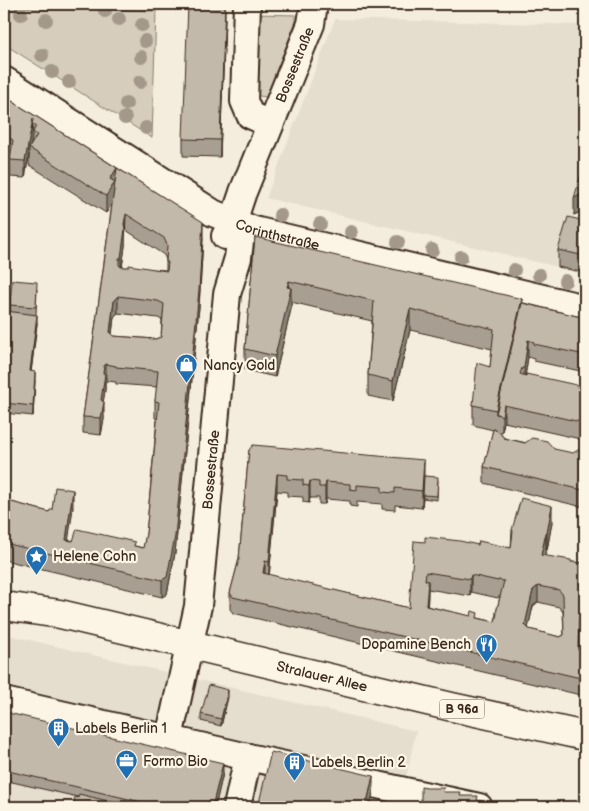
<svg xmlns="http://www.w3.org/2000/svg" width="589" height="811" font-family="'Balsamiq Sans',sans-serif">
<rect width="100%" height="100%" fill="#f4eddd"/>
<filter id="ink" filterUnits="userSpaceOnUse"><feTurbulence type="fractalNoise" baseFrequency=".02" numOctaves="2"/><feDisplacementMap in="SourceGraphic" scale="10" xChannelSelector="R" yChannelSelector="G"/><feConvolveMatrix kernelMatrix="1 2 1 2 8 2 1 2 1" color-interpolation-filters="sRGB"/></filter>
<g filter="url(#ink)">
<!-- built -->
<g fill="#e5ddce">
<path d="M335 19 585 25V180L558 267 266 198Z"/>
<path d="M4 634 416 731 400 807H4Z"/>
</g>
<!-- green -->
<g fill="#d6cdbd" stroke="#887c6e">
<path d="M36 7 156 11 152 138 4 44V12L18 8Z"/>
<path d="M255 14 296 15V21L266 97 252 95Z"/>
</g>
<g fill="none" stroke-linecap="round" stroke-linejoin="round">
<defs>
<g id="minor">
<path d="M247 4 244 101 250 115 270 124"/>
<path id="s1" d="M4 80 199 204 213 213 254 230 585 308"/>
<path id="s2" d="M225 236 233 222 243 192 311 24 314 4"/>
<path d="M4 701 248 757 479 807"/>
<path id="s3" d="M169 738 198 606 227 294 238 258 240 242 233 222"/>
<path d="M237 807 248 757"/>
</g>
<g id="major">
<path id="s4" d="M4 606 60 614 452 707 585 736"/>
</g>
</defs>
<!-- minor casing -->
<use href="#minor" stroke="#3b2a1e" stroke-width="30"/>
<!-- major casing -->
<use href="#major" stroke="#3b2a1e" stroke-width="31"/>
<!-- minor -->
<use href="#minor" stroke="#fcf5e5" stroke-width="26"/>
<!-- major -->
<use href="#major" stroke="#fcf5e5" stroke-width="28"/>
</g>
<!-- trees -->
<g fill="#a4988a">
<circle cx="105" cy="11" r="7"/>
<circle cx="21" cy="14" r="7"/>
<circle cx="119" cy="19" r="7"/>
<circle cx="46" cy="20" r="7"/>
<circle cx="142" cy="25" r="7"/>
<circle cx="145" cy="41" r="7"/>
<circle cx="42" cy="55" r="7"/>
<circle cx="141" cy="57" r="7"/>
<circle cx="52" cy="72" r="7"/>
<circle cx="69" cy="82" r="7"/>
<circle cx="140" cy="82" r="7"/>
<circle cx="126" cy="104" r="7"/>
<circle cx="125" cy="118" r="7"/>
<circle cx="146" cy="128" r="7"/>
<circle cx="280" cy="215" r="7"/>
<circle cx="320" cy="224" r="7"/>
<circle cx="351" cy="232" r="7"/>
<circle cx="398" cy="242" r="7"/>
<circle cx="432" cy="250" r="7"/>
<circle cx="461" cy="257" r="7"/>
<circle cx="514" cy="270" r="7"/>
<circle cx="539" cy="275" r="7"/>
<circle cx="565" cy="281" r="7"/>
</g>
<!-- wall -->
<g fill="#a89f92" stroke="#3b2a1e" fill-rule="evenodd">
<path d="M225 19 220 157 183 156V139Z"/>
<path d="M4 96 203 238 199 307 175 553 167 594 162 597 4 560V500L49 512 52 510 73 507 68 540 135 546 143 548 146 534 157 419 155 418V401L157 387 116 384V382L106 381 105 382V390L103 402 104 419 101 435 83 433V417L112 204 106 213 29 165V154L25 178 10 177V156L4 151ZM126 230 164 255 166 260V270L122 267 125 246V234ZM118 313 158 318 162 320 161 337 155 339 113 336 112 335 114 317Z"/>
<path d="M585 166V212L582 211 574 215Z"/>
<path d="M585 221V273L558 267V250Z"/>
<path d="M255 237 585 318V372L534 361V359L528 357 525 375 585 389V440L504 422 502 432H499L504 438 554 449 585 467 583 507 484 483V467L493 430 473 425V405L490 367 492 349 410 330 393 401 368 396V375L372 321 291 302V309L275 377 245 370V349Z"/>
<path d="M37 289 36 314 37 324 31 371 35 381 33 416 4 413V330L10 311V305Z"/>
<path d="M249 450 424 476 438 480 437 500 423 498 422 508 395 505V510L382 509V504L357 502V507L350 506V501L326 499 325 504H319V498H310L309 503 303 502V497L287 496V492L277 491 269 575 409 608 425 542 478 545 511 548 512 530 552 522 547 550H546L544 556 571 562 585 563V636H579V650L585 652V696L233 613 230 609V593L239 559ZM428 589 470 596 471 592 498 598V597H500L496 613 495 622 427 606ZM538 602 559 607 563 612 564 635 560 637 529 629 528 628 533 606Z"/>
<path d="M228 697 221 726 201 721V714Z"/>
<path d="M4 712 223 773 215 807H121L8 781 9 785 4 807Z"/>
</g>
<!-- shaded-wall -->
<g fill="#888277" stroke="#3b2a1e">
<path d="M225 4V19L220 157V140Z"/>
<path d="M33 119 32 136 30 149 29 148V154L25 178V161Z"/>
<path d="M117 168 115 199 106 213V196L110 179Z"/>
<path d="M582 194V211L574 215V198Z"/>
<path d="M126 214 125 246 121 275V258L124 224Z"/>
<path d="M203 222V238L199 307 175 553 167 594 162 597V580Z"/>
<path d="M289 281V295L291 288V309L275 377V356Z"/>
<path d="M118 296V313L114 317 110 349V332L114 300Z"/>
<path d="M522 299V320L496 414V410Z"/>
<path d="M410 309V330L393 401V381Z"/>
<path d="M37 315V324L30 381V371Z"/>
<path d="M528 340V357L524 385V368Z"/>
<path d="M106 364V381L105 382V390L101 417V400L103 373 104 366Z"/>
<path d="M35 372V381L33 416V406Z"/>
<path d="M104 402V419L101 435V418Z"/>
<path d="M504 405V422L502 432V416Z"/>
<path d="M585 450V467L583 507V490Z"/>
<path d="M424 460V477L422 508V491Z"/>
<path d="M277 474V491L269 578V562Z"/>
<path d="M310 481V498L309 503V486Z"/>
<path d="M326 482V499L325 504V487Z"/>
<path d="M73 490V507L66 557V540Z"/>
<path d="M552 506V522L547 550V533Z"/>
<path d="M546 533V550L541 572V555Z"/>
<path d="M265 561V578L263 573Z"/>
<path d="M471 575V592L470 596V579Z"/>
<path d="M428 581V598L426 623V606Z"/>
<path d="M538 586V602L533 606 525 642V625L533 590Z"/>
<path d="M228 690V697L221 726V719Z"/>
<path d="M223 763V773L215 807H212Z"/>
<path d="M373 776V793L370 807H366Z"/>
<path d="M9 781V785L4 807V805Z"/>
</g>
<!-- building -->
<g fill="#c3b9aa" stroke="#3b2a1e" fill-rule="evenodd">
<path d="M188 4H225L220 140 183 139Z"/>
<path d="M4 96 117 168 110 179 115 182 106 196 29 148 37 135 33 132 36 126 32 124 33 119 25 161 10 160 13 140 4 135Z"/>
<path d="M584 165 585 166V196L582 194 574 198Z"/>
<path d="M117 168 203 222 199 290 175 536 167 577 162 580 4 543V500L49 512 50 510H52L55 487 73 490 66 540 73 541 77 529 135 542 134 546 143 548 146 534 159 402 155 401 158 371 116 367V366L106 364 104 366 103 373 105 374 101 400 104 402 101 418 83 417ZM126 214 164 238 167 245 166 262H168L167 271 129 265V267H121L119 265V258H121L125 229 124 224ZM118 296 158 301 164 304 161 337 155 339 113 336 110 332 114 300Z"/>
<path d="M568 217 585 221V256L558 250Z"/>
<path d="M255 237 522 299 496 410 473 405 477 363 490 367 494 329 410 309 393 381 368 375 374 301 289 281 287 287 291 288 275 356 245 349Z"/>
<path d="M12 280 37 282 36 307 10 305Z"/>
<path d="M522 303 585 318V355L534 344V342L528 340 524 368H522L520 374 526 376V374L581 386 580 388 585 389V423L504 405 502 416 496 414Z"/>
<path d="M6 311 37 315 30 371 35 372 33 406 4 403V330Z"/>
<path d="M493 429 498 431 504 438 525 443 532 438 547 441 554 449 573 453 580 449 585 450 583 490 484 467Z"/>
<path d="M253 445 424 460 422 491 395 488V493L382 492V487L357 485V490L350 489V484L326 482 325 487H319V482L310 481 309 486 303 485V480L287 479V475L277 474 269 562 265 561 263 573 409 608 414 541 425 542V537L460 541 478 545 479 541 511 548 513 531 512 530 521 498 552 506 547 533H546L541 555 571 560V562L585 563V619H579L578 650 585 652V679L233 597 230 593 239 559 249 450ZM426 572 470 579 471 575 498 581V580L504 581 496 613H497L495 622 477 618 478 613 472 611 471 616 426 606 428 581 425 580ZM538 586 559 590 563 595 564 635 560 637 529 629 525 625 533 590Z"/>
<path d="M424 476 438 477 437 496 423 495Z"/>
<path d="M209 685 228 690 221 719 201 714Z"/>
<path d="M4 712 223 763 212 807H163L4 770Z"/>
<path d="M271 752 373 776 366 807H258Z"/>
<path d="M4 776 8 777 7 781H9L4 805Z"/>
<path d="M421 787 427 788H444L443 792H461L460 796H478L477 800 496 804H512L511 807H417V805H420L421 801Z"/>
<path d="M79 794 116 803 115 806 117 807H73L75 797 78 798Z"/>
</g>
</g>
<!-- icons -->
<defs>
<symbol id="shop-pin" viewBox="-11 -11 22 30"><path d="M0 17L-7.5 6A9.5 9.5 0 1 1 7.5 6Z" fill="#1f6fb2" stroke="#fcf5e5"/><path d="M-5-2.5h2.3a2.7 3.5 0 0 1 5.4 0H5L5.5 6h-11ZM-1.5-2.5h3a1.5 2.3 0 0 0-3 0Z" fill="#fff"/></symbol>
<symbol id="sight-pin" viewBox="-11 -11 22 30"><path d="M0 17L-7.5 6A9.5 9.5 0 1 1 7.5 6Z" fill="#1f6fb2" stroke="#fcf5e5"/><path d="M0-6L1.8-2.2L6-1.7L2.9 1.2L3.7 5.4L0 3.3L-3.7 5.4L-2.9 1.2L-6-1.7L-1.8-2.2Z" fill="#fff"/></symbol>
<symbol id="restaurant-pin" viewBox="-11 -11 22 30"><path d="M0 17L-7.5 6A9.5 9.5 0 1 1 7.5 6Z" fill="#1f6fb2" stroke="#fcf5e5"/><path d="M-5-6h1v4h1v-4h1v4h1v-4h1v5L-1.5 .5V6h-2V.5L-5-1ZM5-6V6H3V1.5H1.5Q1.5-4 5-6Z" fill="#fff"/></symbol>
<symbol id="building-pin" viewBox="-11 -11 22 30"><path d="M0 17L-7.5 6A9.5 9.5 0 1 1 7.5 6Z" fill="#1f6fb2" stroke="#fcf5e5"/><path d="M-4-6H4V6H1V3H-1V6H-4ZM-2.5-4.3h1.7v1.8h-1.7ZM.8-4.3h1.7v1.8H.8ZM-2.5-1h1.7V.8h-1.7ZM.8-1h1.7V.8H.8Z" fill="#fff"/></symbol>
<symbol id="office-pin" viewBox="-11 -11 22 30"><path d="M0 17L-7.5 6A9.5 9.5 0 1 1 7.5 6Z" fill="#1f6fb2" stroke="#fcf5e5"/><path d="M-6-3h4V-5.5h4V-3h4V5H-6ZM-1-4.5V-3h2v-1.5ZM-6 0V1H6V0Z" fill="#fff"/></symbol>
</defs>
<g fill-rule="evenodd">
<use href="#shop-pin" x="174" y="352" width="25" height="34"/>
<use href="#sight-pin" x="24" y="544" width="25" height="34"/>
<use href="#restaurant-pin" x="474" y="632" width="25" height="34"/>
<use href="#building-pin" x="46" y="716" width="25" height="34"/>
<use href="#office-pin" x="114" y="748" width="25" height="34"/>
<use href="#building-pin" x="282" y="750" width="25" height="34"/>
</g>
<g text-anchor="middle" stroke-width="4.5" stroke-linejoin="round" paint-order="stroke">
<!-- shield labels -->
<rect fill="#fcf5e5" stroke="#75675a" stroke-width="1" x="439.5" y="699.5" width="45" height="19" rx="4"/>
<g font-size="12" font-weight="bold" fill="#3b2a1e">
<text x="462" y="713">B 96a</text>
</g>
<!-- street labels -->
<g font-size="14" fill="#3b2a1e" stroke="#fcf5e5">
<text dy="5" stroke="none"><textPath href="#s2" startOffset="185">Bossestraße</textPath></text>
<text dy="5" stroke="none"><textPath href="#s1" startOffset="316">Corinthstraße</textPath></text>
<text dy="5" stroke="none"><textPath href="#s3" startOffset="272">Bossestraße</textPath></text>
<text dy="5" stroke="none"><textPath href="#s4" startOffset="326">Stralauer Allee</textPath></text>
</g>
<!-- poi labels -->
<g font-size="14" fill="#3b2a1e" stroke="#fcf5e5" text-anchor="start">
<text x="203" y="370">Nancy Gold</text>
<text x="53" y="561">Helene Cohn</text>
<text x="471" y="649" text-anchor="end">Dopamine Bench</text>
<text x="75" y="733">Labels Berlin 1</text>
<text x="143" y="766">Formo Bio</text>
<text x="311" y="767">Labels Berlin 2</text>
</g>
</g>
<!-- margin -->
<rect width="589" height="811" fill="none" stroke="#fcf5e5" stroke-width="20"/>
<rect x="10" y="10" width="569" height="791" fill="none" stroke="#3b2a1e" stroke-width="2" filter="url(#ink)"/>
</svg>
